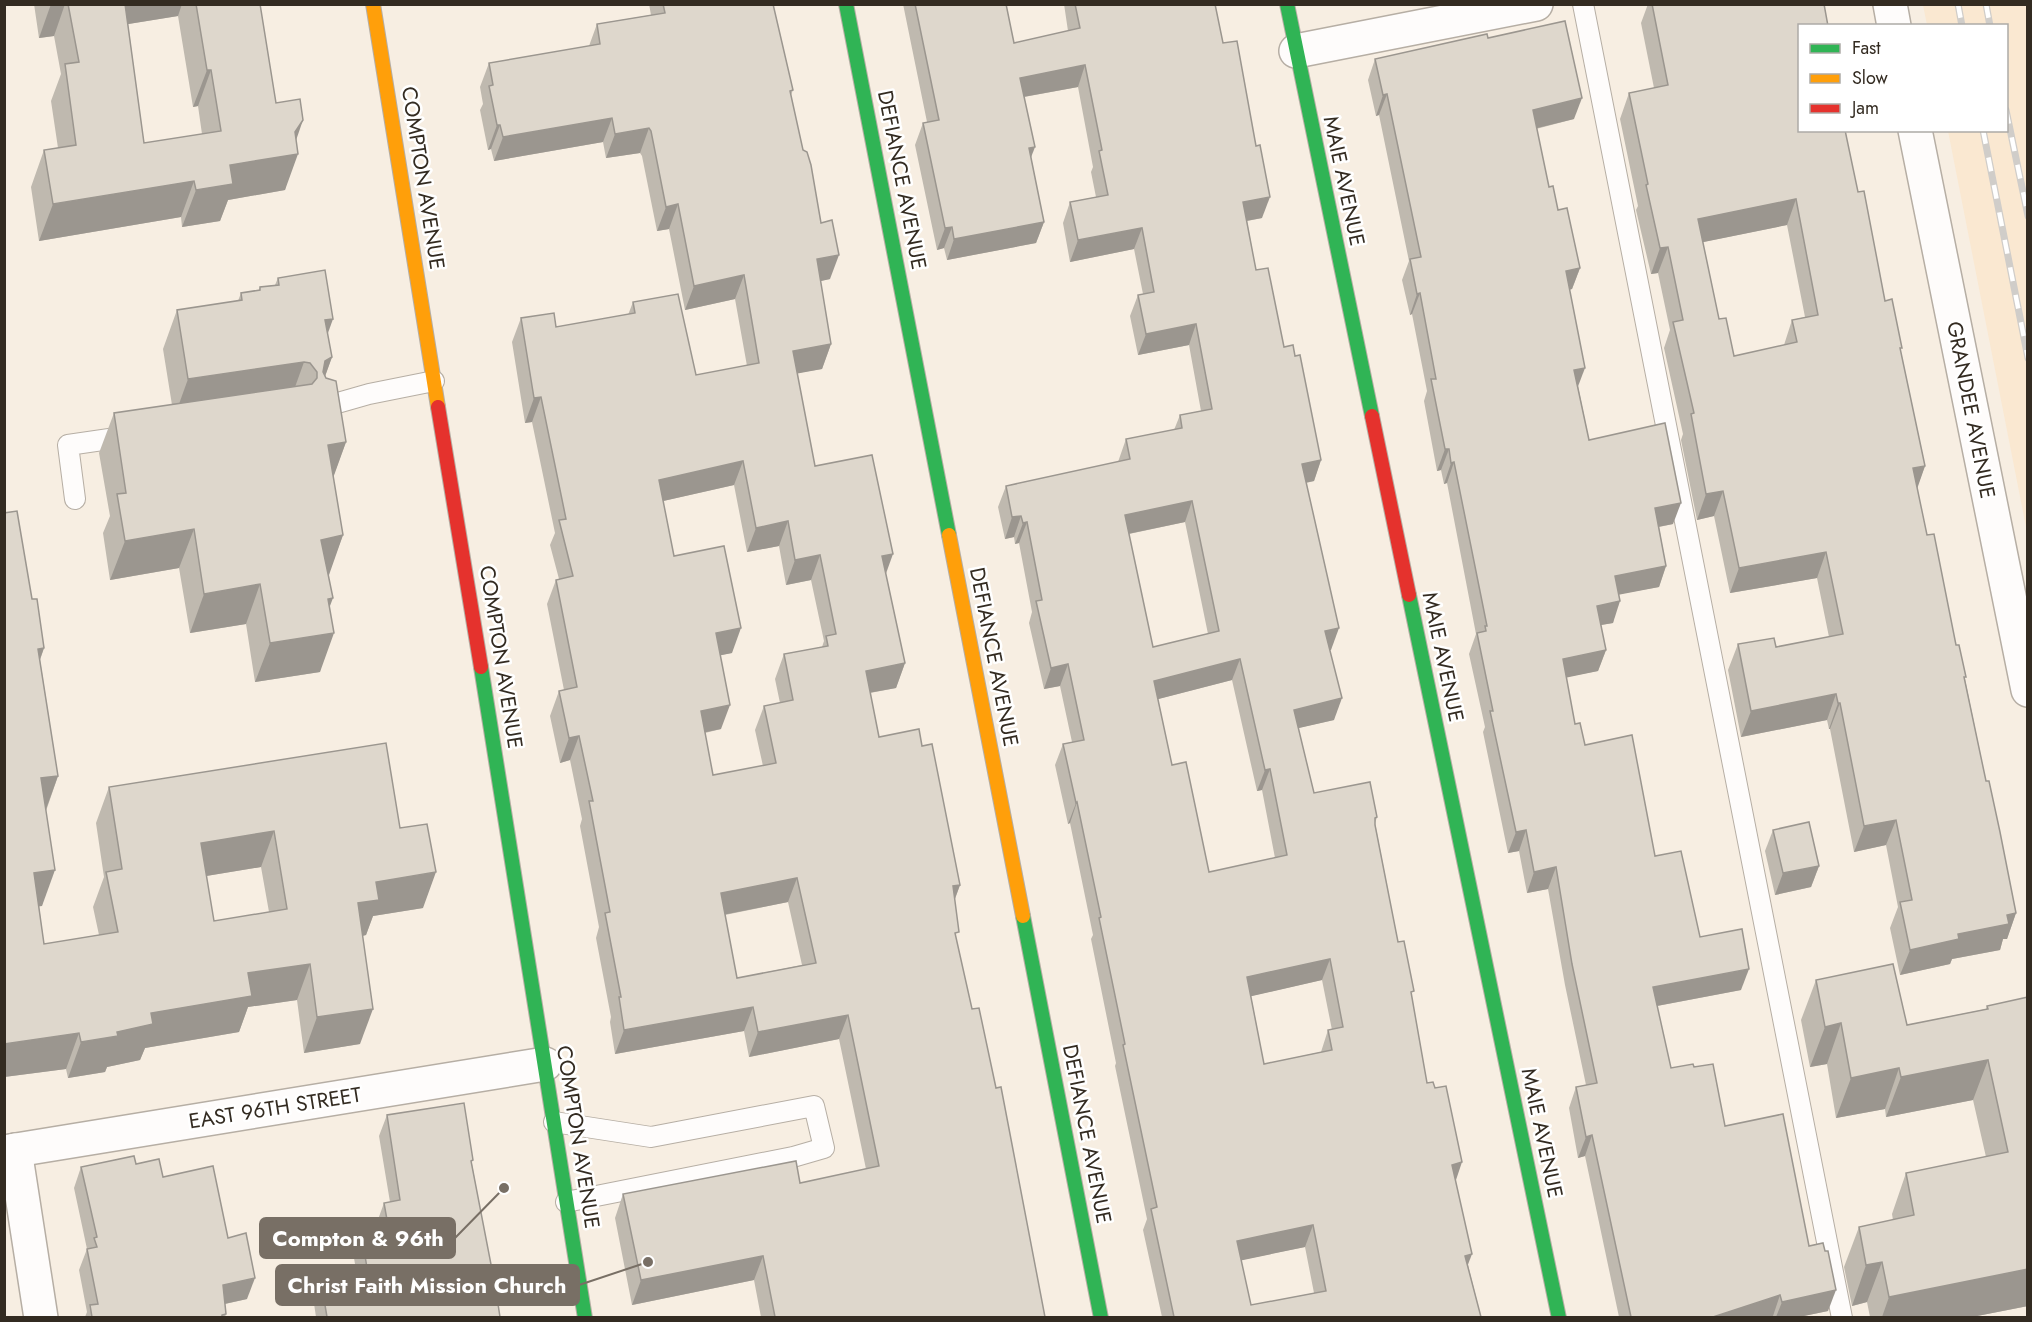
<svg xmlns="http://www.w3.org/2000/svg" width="2032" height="1322" font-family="Jost,sans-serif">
<rect width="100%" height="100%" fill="#f7eee2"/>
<!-- built -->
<path fill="#fae8d1" d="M1923 5H2027V532L1948 131 2006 130V26L1927 25Z"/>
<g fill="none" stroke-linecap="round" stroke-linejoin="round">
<defs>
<g id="lane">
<path d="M1583 4 1842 1318"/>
<path d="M320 408 369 394 434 381"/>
<path d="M75 499 68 445 130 436"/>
<path d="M554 1122 651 1137 814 1106 824 1148 793 1157 566 1202"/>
</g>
<g id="street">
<path d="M1890 4 1894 26"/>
<path d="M1296 51 1536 4"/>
<path d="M1915 130 2028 690"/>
<path d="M15 1150 41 1318"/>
<path d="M4 1152 545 1064"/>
</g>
<g id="fast">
<path d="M846 4 949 535"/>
<path d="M1287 4 1372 416"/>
<path d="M1409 595 1559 1318"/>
<path d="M481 667 585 1318"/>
<path d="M1023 916 1101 1318"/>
</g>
<g id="slow">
<path d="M373 4 438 407"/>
<path d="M949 535 1023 916"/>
</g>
<g id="jam">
<path d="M438 407 481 667"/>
<path d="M1372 416 1409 595"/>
</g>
</defs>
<!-- lane casing -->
<use href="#lane" stroke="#b6aea4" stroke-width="22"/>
<!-- street casing -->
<use href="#street" stroke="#b6aea4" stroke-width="36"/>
<!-- fast casing -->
<use href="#fast" stroke="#b6aea4" stroke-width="16"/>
<!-- slow casing -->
<use href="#slow" stroke="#b6aea4" stroke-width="16"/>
<!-- jam casing -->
<use href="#jam" stroke="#b6aea4" stroke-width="16"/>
<!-- lane -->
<use href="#lane" stroke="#fefcfb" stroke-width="20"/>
<!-- street -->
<use href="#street" stroke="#fefcfb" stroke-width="33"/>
<!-- fast -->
<use href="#fast" stroke="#30b455" stroke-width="14"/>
<!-- slow -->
<use href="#slow" stroke="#ff9f0a" stroke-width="14"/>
<!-- jam -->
<use href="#jam" stroke="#e5322d" stroke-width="14"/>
<defs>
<g id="rail">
<path d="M1958 4 1962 26"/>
<path d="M1986 4 1990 26"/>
<path d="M2006 110 2028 216"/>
<path d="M1983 130 2028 358"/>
</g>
</defs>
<!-- rail casing -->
<use href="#rail" stroke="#d0cdc9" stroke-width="7"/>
<!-- rail -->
<use href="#rail" stroke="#fff" stroke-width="4.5" stroke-dasharray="14" stroke-linecap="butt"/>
</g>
<!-- wall -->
<g fill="#bfb9af" fill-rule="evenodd">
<path d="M34 4H260L276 103 296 140 285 190 228 200 220 221 182 227 181 217 39 241 31 187 44 150 58 148 51 101 61 74 54 36 39 38ZM178 16 193 107 198 106 202 134 144 143 128 24Z"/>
<path d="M649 4H773L793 90 791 95 830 279 820 281 831 344 822 369 797 373 815 466 886 574 905 663 896 688 870 693 879 737 922 746 960 885 955 899 956 939 972 1009 996 1088 1045 1317H761L754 1280 632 1305 615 1218 623 1194 800 1183 866 1169 839 1039 749 1057 744 1031 615 1054 610 1022 611 1017 596 938 599 927 580 826 582 819 570 760 560 763 550 716 559 691 564 690 547 604 556 580 559 579 550 545 555 533 532 422 525 423 512 342 521 318 556 327 628 315 633 302 696 375 747 366 735 299 685 310 669 229 657 231 642 156 640 153 606 158 603 142 494 161 491 149 488 150 480 110 483 104 480 87 489 63 589 46 597 24 651 15ZM734 485 747 552 779 546 786 585 811 580 824 641 822 647 784 654 775 679 780 703 764 706 755 730 763 766 713 775 705 733 721 729V655L732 653 674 556 663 501ZM788 902 802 965 737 978 725 915Z"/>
<path d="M903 4H1006L1014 43 1068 31 1064 4H1215L1223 43 1262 218 1247 221 1256 270 1284 347 1295 356 1321 460 1314 481 1306 483 1331 650H1330L1334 720 1298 728 1314 793 1377 817 1375 823 1398 942 1412 997 1427 1083 1455 1181 1468 1265 1481 1317H1162L1143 1230 1147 1219 1115 1066 1116 1063 1091 939 1093 935 1070 823 1068 824 1055 765 1063 744 1072 742 1060 686 1044 689 1029 623 1032 612 1019 543 1015 544 1014 537 1005 539 998 507 1006 486 1118 462 1126 439 1174 430 1180 415 1201 411 1189 345 1138 355 1130 316 1138 295 1143 294 1134 249 1070 262 1063 223 1070 202 1096 197 1091 172 1093 167 1078 87 1024 97 1031 157 1044 222 1036 243 947 260 944 248 937 250 915 145 923 123 927 122ZM1185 522 1208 634 1153 647 1129 534ZM1232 680 1257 791 1262 790 1275 858 1209 872 1172 765 1158 699ZM1322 980 1332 1030H1328L1321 1052 1264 1064 1251 996ZM1305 1247 1314 1293 1251 1305 1241 1260Z"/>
<path d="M1648 4H1824L1800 26 1858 192 1885 301 1901 352 1925 466 1917 487 1927 535 1965 679 1986 781 2016 913 2007 939H2003L2000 950 1952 959 1950 964 1900 975 1890 928 1898 907 1886 845 1854 852 1830 729H1829L1827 720 1741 737 1728 670 1738 644 1776 647 1829 637 1817 578 1730 593 1714 516 1697 520 1681 440 1683 434 1664 348 1670 330 1658 273 1651 274 1636 210 1638 206 1620 119 1629 93 1654 88 1641 23ZM1787 225 1805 317 1792 320 1784 345 1734 356 1719 319 1703 242Z"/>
<path d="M1488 38 1574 119 1536 129 1549 187 1580 268 1572 289 1569 290 1578 386 1589 440 1673 524 1659 527 1666 566 1659 587 1619 594 1613 623 1601 625 1606 650 1598 671 1566 677 1575 724 1585 745 1655 856 1700 937 1741 990 1657 1006 1671 1068 1694 1067 1725 1126 1809 1246 1828 1311 1799 1317H1773V1316L1767 1317H1619L1585 1156 1578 1158 1569 1108 1576 1087 1586 1085 1565 985 1548 889 1527 893 1519 851 1508 853 1483 732 1485 727 1469 654 1476 634 1447 483 1444 484 1441 470 1437 471 1424 401 1427 391 1412 314 1410 315 1402 280 1409 261 1379 115 1376 116 1368 80 1375 59Z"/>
<path d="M278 278 327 335 332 357 325 376 346 442 333 477 343 535 328 575 329 607 320 672 255 682 246 624 190 633 179 568 110 580 103 533 110 516 99 453 114 413 172 405 163 349 177 310 238 301 241 293 259 290 260 287 275 285Z"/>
<path d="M4 513 32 599 44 648 40 660 58 776 46 811 42 906H39L44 944 99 935 93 907 104 877 96 823 109 787 400 828 423 908 373 916 366 935 363 936 360 1044 304 1053 297 1000 248 1007 239 1032 145 1048 140 1060 107 1067 105 1072 68 1078 66 1069 4 1077ZM261 867 269 912 214 921 206 876Z"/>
<path d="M1773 830 1819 866 1811 887 1775 895 1765 851Z"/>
<path d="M1816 980 1907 1025 1986 1009 1987 1006 2028 997V1306L1972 1317H1870L1867 1302 1852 1306 1844 1267 1859 1227 1893 1220 1892 1214 1906 1173 1986 1157 1973 1100 1886 1117 1885 1109 1836 1118 1827 1064 1810 1067 1801 1020Z"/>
<path d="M387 1115 472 1164 500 1317H316L313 1297 320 1276 356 1270 354 1258 362 1237 378 1234 376 1225 384 1203 390 1202 379 1136Z"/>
<path d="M136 1164 163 1177 228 1238 247 1299 225 1304 226 1314 225 1317H85L87 1312 79 1270 87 1249 74 1188 81 1167Z"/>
</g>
<!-- shaded-wall -->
<g fill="#9b968f">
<path d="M51 4H65L54 36 39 38Z"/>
<path d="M118 4H182L178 16 110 27Z"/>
<path d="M1085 65 1078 87 1012 99 1020 78Z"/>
<path d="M207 70H211L198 106 193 107Z"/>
<path d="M1387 94 1379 115 1376 116 1383 95Z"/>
<path d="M1582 98 1574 119 1525 131 1533 110Z"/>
<path d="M612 118 603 142 494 161 503 137Z"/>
<path d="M303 120 291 155 298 154 285 190 228 200 220 221 182 227 196 190 230 165 295 132Z"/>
<path d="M497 125H500L491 149 488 150Z"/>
<path d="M649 128 640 153 606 158 615 134Z"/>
<path d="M1035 147 1027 168 1029 148Z"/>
<path d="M194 181 181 217 39 241 53 204Z"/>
<path d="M1270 197 1262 218 1235 223 1243 202Z"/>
<path d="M1796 199 1787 225 1689 245 1698 219Z"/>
<path d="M678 204 669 229 657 231 666 207Z"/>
<path d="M1044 222 1036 243 947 260 954 239Z"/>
<path d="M952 227 944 248 937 250 945 228Z"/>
<path d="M1142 228 1134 249 1070 262 1078 240Z"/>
<path d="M1668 247 1658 273 1651 274 1660 248Z"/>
<path d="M839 255 830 279 808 284 817 259Z"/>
<path d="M1580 268 1572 289 1558 292 1566 271Z"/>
<path d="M744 275 735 299 685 310 694 286Z"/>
<path d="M1420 293 1412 314 1410 315 1417 294Z"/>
<path d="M333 319 319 358 325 320Z"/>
<path d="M1196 324 1189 345 1138 355 1146 334Z"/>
<path d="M831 344 822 369 784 376 793 351Z"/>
<path d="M332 357 318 396 325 361Z"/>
<path d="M304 362 290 401 174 418 188 379Z"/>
<path d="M1585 368 1577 389 1574 370Z"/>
<path d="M541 397 532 422 525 423 534 398Z"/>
<path d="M346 442 332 481 328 445Z"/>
<path d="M1445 449H1449L1441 470 1437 471Z"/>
<path d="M1321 460 1314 481 1294 485 1302 464Z"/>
<path d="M743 461 734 485 650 504 659 480Z"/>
<path d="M1454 462 1447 483 1444 484 1451 463Z"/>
<path d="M1925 466 1916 492 1913 468Z"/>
<path d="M1723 491 1714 516 1697 520 1706 494Z"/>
<path d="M1192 501 1185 522 1118 536 1125 515Z"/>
<path d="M1681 503 1673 524 1647 529 1655 508Z"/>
<path d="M1021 516 1014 537 1005 539 1012 517Z"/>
<path d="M788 521 779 546 747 552 756 528Z"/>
<path d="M1027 522 1019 543 1015 544 1023 523Z"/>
<path d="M194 529 179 568 110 580 125 541Z"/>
<path d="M343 535 329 575 307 579 321 540Z"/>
<path d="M1826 552 1817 578 1730 593 1739 568Z"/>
<path d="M893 554 884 579 882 556Z"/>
<path d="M820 555 811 580 786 585 795 560Z"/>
<path d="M1666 566 1659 587 1607 597 1615 576Z"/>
<path d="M260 584 246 624 190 633 204 594Z"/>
<path d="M333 598 319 635 334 633 320 672 255 682 270 643 328 599Z"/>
<path d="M1620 601 1613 623 1589 627 1597 606Z"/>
<path d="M741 628 732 653 707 658 716 633Z"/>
<path d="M1339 628 1331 650 1318 652 1325 631Z"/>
<path d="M44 648 31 684 38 649Z"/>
<path d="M1606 650 1598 671 1555 680 1563 659Z"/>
<path d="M1240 659 1232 680 1147 702 1154 681Z"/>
<path d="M905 663 896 688 857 695 866 671Z"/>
<path d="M1068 664 1060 686 1044 689 1051 668Z"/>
<path d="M1836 694 1827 720 1741 737 1751 711Z"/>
<path d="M1342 698 1334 720 1286 731 1294 710Z"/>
<path d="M1838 703H1840L1830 729H1829Z"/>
<path d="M730 705 721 729 692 735 701 711Z"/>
<path d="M579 736 570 760 560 763 569 738Z"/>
<path d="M1270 769 1262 790 1257 791 1265 770Z"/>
<path d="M58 776 45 812 41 778Z"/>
<path d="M1077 802 1070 823 1068 824 1076 803Z"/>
<path d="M1896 820 1886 845 1854 852 1864 826Z"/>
<path d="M1526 830 1519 851 1508 853 1516 832Z"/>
<path d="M274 831 261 867 188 879 201 843Z"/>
<path d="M1819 866 1811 887 1775 895 1783 873Z"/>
<path d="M1556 867 1548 889 1527 893 1534 872Z"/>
<path d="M55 870 42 906 21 909 34 873Z"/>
<path d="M436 872 423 908 373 916 366 935 345 939 358 903 376 882Z"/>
<path d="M797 878 788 902 712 917 721 893Z"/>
<path d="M960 885 951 909 953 886Z"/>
<path d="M2016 913 2007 939H2003L2000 950 1952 959 1950 964 1900 975 1910 950 1958 934 2007 915Z"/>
<path d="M1330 959 1322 980 1239 999 1247 977Z"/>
<path d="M310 964 297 1000 248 1007 239 1032 145 1048 140 1060 107 1067 105 1072 68 1078 81 1042 117 1032 151 1013 248 973Z"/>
<path d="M1749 969 1741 990 1646 1008 1653 987Z"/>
<path d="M753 1007 744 1031 615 1054 624 1030Z"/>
<path d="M373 1009 360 1044 304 1053 317 1017Z"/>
<path d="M848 1015 839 1039 749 1057 758 1032Z"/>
<path d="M1841 1023 1827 1064 1810 1067 1825 1027Z"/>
<path d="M79 1033 66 1069 4 1077V1044Z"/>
<path d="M1988 1060 1973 1100 1886 1117 1901 1077Z"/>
<path d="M1899 1068 1885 1109 1836 1118 1851 1078Z"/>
<path d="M1592 1135 1585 1156 1578 1158 1586 1137Z"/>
<path d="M1462 1162 1455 1183 1452 1165Z"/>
<path d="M1313 1225 1305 1247 1229 1263 1237 1241Z"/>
<path d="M1472 1254 1464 1275 1465 1256Z"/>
<path d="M763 1256 754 1280 632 1305 641 1280Z"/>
<path d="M1882 1262 1867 1302 1852 1306 1866 1265Z"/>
<path d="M2028 1269V1306L1972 1317H1882L1889 1297Z"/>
<path d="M255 1278 247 1299 215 1306 223 1285Z"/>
<path d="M1836 1290 1828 1311 1799 1317H1776L1782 1302Z"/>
<path d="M1780 1295 1773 1316 1767 1317H1713Z"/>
</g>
<!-- building -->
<g fill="#ded7cc" stroke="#9b968f" stroke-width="1.5" fill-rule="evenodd">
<path d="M68 4H125L144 143 221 131 211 70H207L196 4H260L276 103 300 99 303 120 295 132 298 154 230 165 233 184 196 190 194 181 53 204 44 150 76 145 65 64 79 62Z"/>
<path d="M663 4H773L793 90 790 91 803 150 807 152 811 165 821 223 832 220 839 255 817 259 831 344 793 351 815 466 872 455 893 554 882 556 905 663 866 671 879 737 919 729 922 746 932 744 960 885 953 886 959 932 955 933 972 1009 979 1008 996 1088 1001 1087 1045 1317H775L763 1256 641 1280 623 1194 796 1161 800 1183 879 1166 848 1015 758 1032 753 1007 624 1030 619 997H621L605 913 610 912 589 801H593L579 736 569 738 559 691 577 687 556 580 573 576 559 520 566 519 541 397 534 398 521 318 554 313 556 327 635 313 633 302 678 294 696 375 759 363 744 275 694 286 678 204 666 207 651 131 649 128 615 134 612 118 503 137 500 125H497L489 86 493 85 489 63 600 44 597 24 665 13ZM743 461 756 528 788 521 795 560 820 555 836 634 826 636 828 646 784 654 793 700 764 706 776 763 713 775 701 711 730 705 716 633 741 628 724 546 674 556 659 480ZM797 878 816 963 737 978 721 893Z"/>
<path d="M915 4H1006L1014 43 1080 28 1075 4H1215L1223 43 1237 41 1256 146 1260 145 1270 197 1243 202 1256 270 1268 268 1284 347 1293 345 1295 356 1300 355 1321 460 1302 464 1339 628 1325 631 1342 698 1294 710 1314 793 1370 782 1377 817 1375 818V825L1398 942 1404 941 1414 991 1411 992 1427 1083 1433 1082 1435 1088 1446 1086 1462 1162 1452 1165 1472 1254 1465 1256 1481 1317H1174L1151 1209 1157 1207 1123 1045 1125 1044 1099 918 1101 917 1077 802 1076 803 1063 744 1084 740 1068 664 1051 668 1036 601 1042 600 1027 522 1023 523 1021 516 1012 517 1006 486 1130 459 1126 439 1182 428 1180 415 1212 409 1196 324 1146 334 1138 295 1154 292 1142 228 1078 240 1070 202 1108 195 1099 151 1102 150 1085 65 1020 78 1035 147 1029 148 1044 222 954 239 952 227 945 228 923 123 939 120ZM1192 501 1219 631 1153 647 1125 515ZM1240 659 1265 770 1270 769 1287 855 1209 872 1186 762 1172 765 1154 681ZM1330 959 1343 1027 1328 1030 1332 1050 1264 1064 1247 977ZM1313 1225 1326 1291 1251 1305 1237 1241Z"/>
<path d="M1652 4H1824L1828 26H1800V130H1845L1858 192 1864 191 1885 301 1892 299 1902 348H1900L1925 466 1913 468 1927 535 1934 534 1956 645H1959L1966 677H1964L1986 781H1989L2000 832 2016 913 2007 915 2009 924 1958 934 1959 939 1910 950 1900 902 1912 900 1896 820 1864 826 1840 703H1838L1836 694 1751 711 1738 644 1774 638 1776 647 1843 634 1826 552 1739 568 1723 491 1706 494 1691 414 1694 413 1673 322 1683 320 1668 247 1660 248 1646 185 1648 184 1629 93 1668 85ZM1796 199 1818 315 1792 320 1797 342 1734 356 1726 318 1719 319 1698 219Z"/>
<path d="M1565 21 1582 98 1533 110 1549 187 1553 186 1558 210 1567 208 1580 268 1566 271 1585 368 1574 370 1589 440 1665 423 1681 503 1655 508 1666 566 1615 576 1620 601 1597 606 1606 650 1563 659 1575 724 1580 723 1585 745 1632 735 1655 856 1681 851 1700 937 1742 929 1749 969 1653 987 1671 1068 1693 1064 1694 1067 1713 1064 1725 1126 1783 1114 1809 1246 1823 1243 1825 1251H1828L1836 1290 1782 1302 1780 1295 1713 1317H1631L1592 1135 1586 1137 1576 1087 1597 1083 1572 964 1556 867 1534 872 1526 830 1516 832 1490 711H1493L1477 633 1486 631 1485 626H1487L1454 462 1451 463 1449 449H1445L1431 379H1436L1420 293 1417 294 1410 259 1421 257 1387 94 1383 95 1375 59 1487 34 1488 38Z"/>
<path d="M325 270 333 319 325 320 332 357 325 361 323 372 326 378 336 381 346 442 328 445 343 535 321 540 333 598 328 599 334 633 270 643 260 584 204 594 194 529 125 541 117 494 126 493 114 413 312 384 317 378V372L310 363 304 362 188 379 177 310 242 300 241 293 260 290V287L279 285 278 278Z"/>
<path d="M17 511 32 599H37L44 648 38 649 58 776 41 778 55 870 34 873 44 944 118 932 106 872 122 869 109 787 386 743 400 828 427 824 436 872 376 882 379 900 358 903 373 1009 317 1017 310 964 248 973 252 996 151 1013 153 1024 117 1032 118 1036 81 1042 79 1033 4 1044V513ZM274 831 287 909 214 921 201 843Z"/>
<path d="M1809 822 1819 866 1783 873 1773 830Z"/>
<path d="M1893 964 1907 1025 1988 1009 1987 1006 2028 997V1269L1889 1297 1882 1262 1866 1265 1859 1227 1914 1215 1906 1173 2008 1152 1988 1060 1901 1077 1899 1068 1851 1078 1841 1023 1825 1027 1816 980Z"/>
<path d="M464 1103 473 1160 471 1161 495 1285 500 1317H327L320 1276 367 1268 362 1237 389 1231 384 1203 400 1200 387 1115Z"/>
<path d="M134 1156 136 1164 159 1159 163 1177 213 1166 228 1238 246 1233 255 1278 223 1285 226 1314 222 1315V1317H92L90 1305 98 1304 87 1249 97 1247 94 1238 97 1237 81 1167Z"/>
</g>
<g text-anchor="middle" stroke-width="5" stroke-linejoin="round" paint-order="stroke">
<!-- street labels -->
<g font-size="21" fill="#332b21" stroke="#fff">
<text transform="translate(423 178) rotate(81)" y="7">COMPTON AVENUE</text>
<text transform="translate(902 180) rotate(79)" y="7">DEFIANCE AVENUE</text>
<text transform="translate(1344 181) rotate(78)" y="7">MAIE AVENUE</text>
<text transform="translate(1971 410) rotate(79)" y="7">GRANDEE AVENUE</text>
<text transform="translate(501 657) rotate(81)" y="7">COMPTON AVENUE</text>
<text transform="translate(994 657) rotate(79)" y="7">DEFIANCE AVENUE</text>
<text transform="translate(1443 657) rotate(78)" y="7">MAIE AVENUE</text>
<text transform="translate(275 1108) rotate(-9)" y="7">EAST 96TH STREET</text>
<text transform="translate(1542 1133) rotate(78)" y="7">MAIE AVENUE</text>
<text transform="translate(1087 1134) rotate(79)" y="7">DEFIANCE AVENUE</text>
<text transform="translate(578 1137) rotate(81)" y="7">COMPTON AVENUE</text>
</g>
</g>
<!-- callouts -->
<path fill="none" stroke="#786f65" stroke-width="2" d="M504 1188L455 1238M648 1262L579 1285"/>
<g fill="#786f65" stroke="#fff" stroke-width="2">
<circle cx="504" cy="1188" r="6"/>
<circle cx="648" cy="1262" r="6"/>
</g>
<g fill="#786f65" stroke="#786f65" stroke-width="2">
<rect x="260" y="1218" width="195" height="40" rx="6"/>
<rect x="276" y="1265" width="303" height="40" rx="6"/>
</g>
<g font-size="22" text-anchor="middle" font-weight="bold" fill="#fff">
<text x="358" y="1246">Compton &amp; 96th</text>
<text x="427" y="1293">Christ Faith Mission Church</text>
</g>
<!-- border -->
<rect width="2032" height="1322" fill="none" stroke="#332b21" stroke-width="12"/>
<!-- legend -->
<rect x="1798" y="24" width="210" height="108" fill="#ffffff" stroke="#adaaa6" stroke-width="1.5"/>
<rect x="1810" y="44" width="30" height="9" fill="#30b455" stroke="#adaaa6" stroke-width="1.5"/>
<text x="1852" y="54" font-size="18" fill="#332b21">Fast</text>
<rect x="1810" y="74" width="30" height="9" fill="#ff9f0a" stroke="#adaaa6" stroke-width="1.5"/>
<text x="1852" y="84" font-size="18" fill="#332b21">Slow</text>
<rect x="1810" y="104" width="30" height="9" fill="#e5322d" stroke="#adaaa6" stroke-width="1.5"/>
<text x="1852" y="114" font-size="18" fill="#332b21">Jam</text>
</svg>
